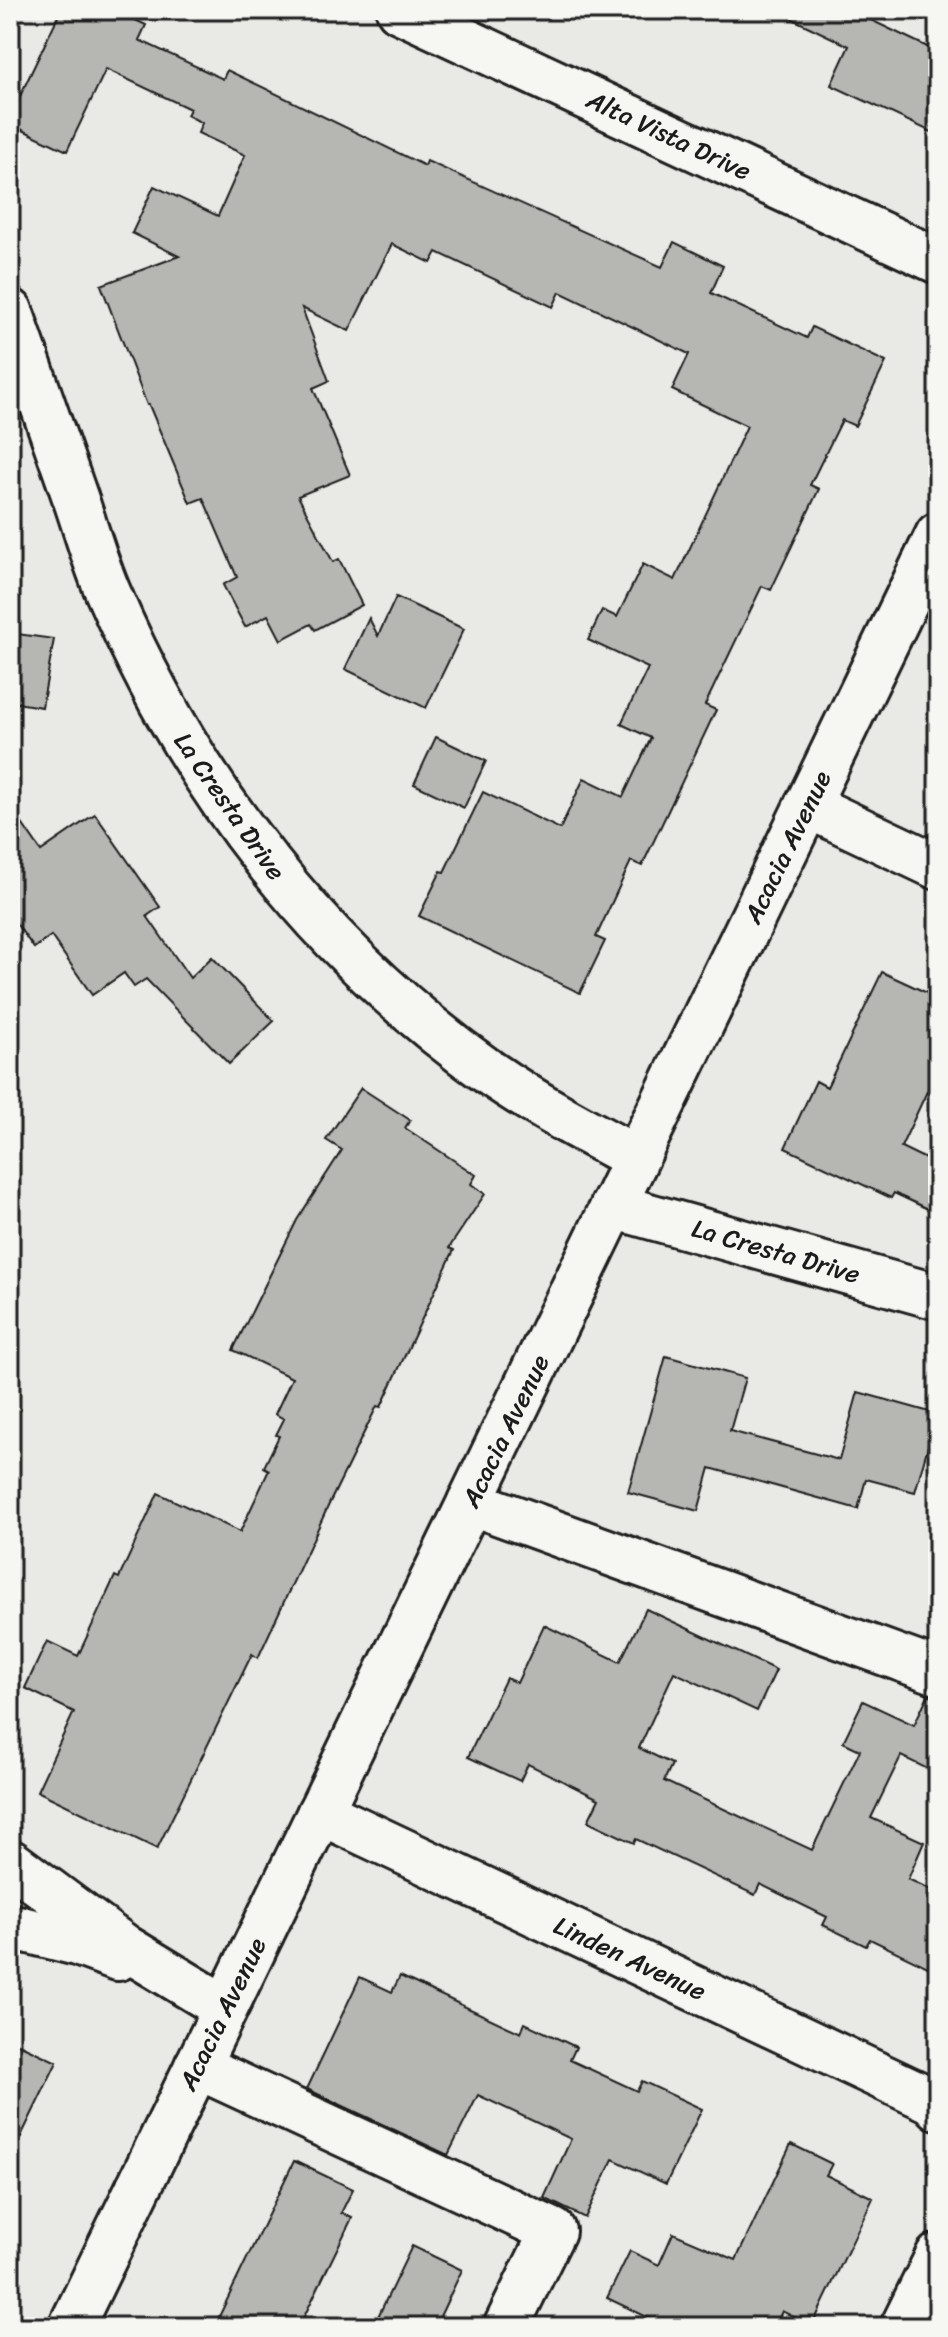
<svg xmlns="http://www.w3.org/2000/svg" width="948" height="2337" font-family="Sriracha,sans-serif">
<rect width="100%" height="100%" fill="#e9e9e5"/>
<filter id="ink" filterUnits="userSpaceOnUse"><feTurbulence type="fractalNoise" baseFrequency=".0125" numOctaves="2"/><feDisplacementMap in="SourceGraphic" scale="16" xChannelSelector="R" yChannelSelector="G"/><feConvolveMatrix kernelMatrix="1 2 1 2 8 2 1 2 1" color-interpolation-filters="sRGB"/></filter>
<g filter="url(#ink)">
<!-- building -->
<g fill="#b6b6b3" stroke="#1c1c1c" stroke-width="2">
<path d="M61 10H114L146 25 139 40 223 79 227 70 425 166 427 161 662 267 674 242 723 266 711 293 807 338 812 327 886 362 855 426 842 420 810 485 819 489 771 590 762 586 705 705 716 710 642 866 631 861 596 937 605 941 580 993 419 916 441 871 444 872 483 792 560 829 584 778 623 797 651 738 621 724 648 668 588 640 602 610 617 617 643 564 675 580 747 426 672 390 689 354 560 292 553 307 437 252 431 263 392 244 349 331 302 308 329 381 313 388 350 475 298 496 333 562 339 559 362 605 315 630 311 624 281 640 268 615 245 627 223 585 237 577 203 498 190 503 149 405H147L101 285 179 256 132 233 154 186 218 216 245 155 198 133 202 123 187 115 190 109 106 69 67 151 10 124V117Z"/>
<path d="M774 10H850L938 52V135L831 85 849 46Z"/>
<path d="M396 597 464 629 426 708 345 669 369 618 378 636Z"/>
<path d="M10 633 54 639 42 707 10 702Z"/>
<path d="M436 737 486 761 464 808 414 784Z"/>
<path d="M10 806 41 851 95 814 160 907 147 916 190 978 212 957 274 1021 229 1064 146 979 134 987 124 973 92 995 51 936 34 948 10 915Z"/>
<path d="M882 972 938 998V1068L901 1147 938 1165V1214L894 1193 891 1198 785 1148 816 1081 827 1087Z"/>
<path d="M361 1088 410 1120 405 1128 476 1175 471 1184 485 1194 449 1248 454 1250 381 1407 377 1406 331 1500 258 1658 252 1654 157 1849 37 1791 74 1712 25 1688 47 1641 78 1656 115 1576 119 1578 158 1493 240 1532 269 1470 264 1467 279 1436 276 1435 284 1419 275 1414 292 1378 233 1350 297 1220 342 1150 326 1140Z"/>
<path d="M666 1356 745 1378 730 1431 839 1460 858 1392 937 1414 915 1492 866 1479 858 1509 710 1468 698 1511 628 1492Z"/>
<path d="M646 1609 776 1670 757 1711 674 1672 639 1748 672 1764 664 1781 812 1850 860 1750 843 1742 863 1701 914 1725 928 1695 938 1696V1774L901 1756 871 1818 924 1842 908 1879 938 1893V1972L870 1939 866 1946 823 1925 827 1917 760 1884 755 1895 636 1839 634 1843 588 1821 599 1799 528 1764 520 1781 468 1757 506 1678 517 1683 544 1625 620 1662Z"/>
<path d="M400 1976 521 2033 525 2023 576 2047 570 2060 637 2091 642 2081 702 2109 666 2184 613 2159 585 2218 544 2198 571 2139 478 2095 448 2155 307 2089 360 1977 392 1992Z"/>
<path d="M10 2040 57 2062 10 2159Z"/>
<path d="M791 2144 832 2164 826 2175 873 2198 812 2326 782 2311 775 2327H668L607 2298 630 2251 659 2265 673 2233 736 2260Z"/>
<path d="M294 2161 353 2189 341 2213 352 2218 299 2327H214Z"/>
<path d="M412 2246 462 2270 435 2327H373Z"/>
</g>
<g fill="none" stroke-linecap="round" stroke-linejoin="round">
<defs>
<g id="minor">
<path d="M399 10 938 261"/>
<path d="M10 311C32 374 54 437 76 500 87 532 96 566 110 597 192 787 320 953 490 1073 536 1105 587 1132 636 1158"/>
<path d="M807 805 938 867"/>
<path d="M613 1206 938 1297"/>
<path d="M470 1502 938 1672"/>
<path d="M320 1812 933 2101 938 2107"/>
<path d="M10 1862 126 1948 225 2008"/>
<path d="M10 1926 77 1943 118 1958"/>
<path d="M197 2066 553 2231 506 2327"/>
<path d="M71 2327 938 535"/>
<path d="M903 2327 938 2256"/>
</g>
</defs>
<!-- minor casing -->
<use href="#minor" stroke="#1c1c1c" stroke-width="50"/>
<!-- minor -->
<use href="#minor" stroke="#f6f6f2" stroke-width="44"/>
</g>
</g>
<g text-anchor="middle" stroke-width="8" stroke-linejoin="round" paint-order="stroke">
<!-- street labels -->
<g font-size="26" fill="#1c1c1c" stroke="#f6f6f2">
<text transform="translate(669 135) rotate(25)" y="9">Alta Vista Drive</text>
<text transform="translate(230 806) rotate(55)" y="9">La Cresta Drive</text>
<text transform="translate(787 847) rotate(-64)" y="9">Acacia Avenue</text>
<text transform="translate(776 1251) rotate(16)" y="9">La Cresta Drive</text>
<text transform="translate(505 1431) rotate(-64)" y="9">Acacia Avenue</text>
<text transform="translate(630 1958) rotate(25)" y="9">Linden Avenue</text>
<text transform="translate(222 2014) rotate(-64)" y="9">Acacia Avenue</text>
</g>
</g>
<!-- margin -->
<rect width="948" height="2337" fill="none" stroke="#f6f6f2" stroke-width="40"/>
<rect x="20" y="20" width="908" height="2297" fill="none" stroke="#1c1c1c" stroke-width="3" filter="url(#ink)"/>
</svg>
